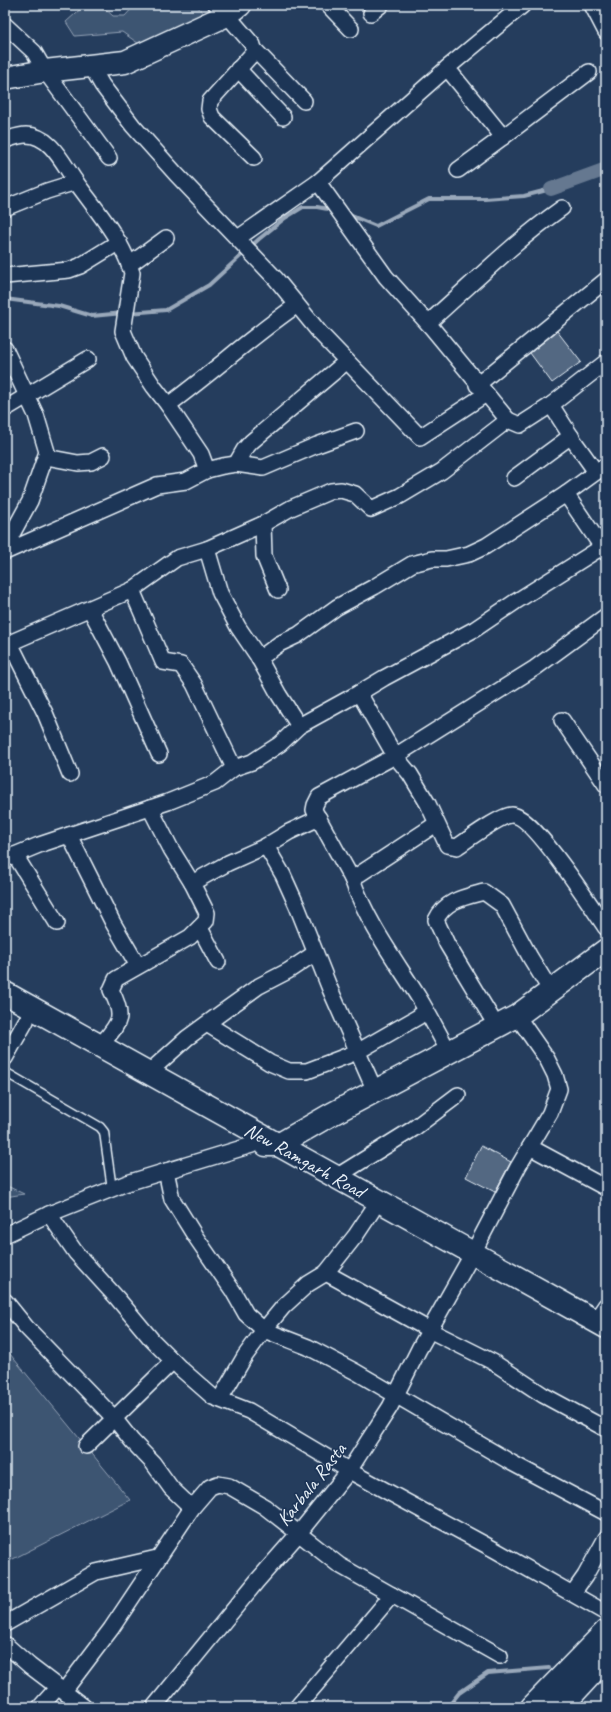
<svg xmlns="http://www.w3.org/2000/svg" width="611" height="1712" font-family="Caveat,sans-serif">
<rect width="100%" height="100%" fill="#253d5d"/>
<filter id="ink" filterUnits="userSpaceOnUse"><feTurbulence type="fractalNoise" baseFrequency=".025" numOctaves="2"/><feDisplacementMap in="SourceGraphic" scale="8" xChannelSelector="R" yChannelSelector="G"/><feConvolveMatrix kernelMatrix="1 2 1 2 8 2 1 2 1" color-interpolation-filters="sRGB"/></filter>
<g filter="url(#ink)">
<!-- green -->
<g fill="#3e5472" stroke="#93a2b5">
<path d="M85 5H101L113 16H125L135 5H196L212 22 145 48 122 32 75 36 66 22Z"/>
<path d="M5 1185 24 1194 5 1197Z"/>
<path d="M5 1348 130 1500 5 1563Z"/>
</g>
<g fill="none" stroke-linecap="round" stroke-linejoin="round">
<!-- stream -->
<g stroke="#99a8ba" stroke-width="4">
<path d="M347 214 376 226 429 199H485L524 196 551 189"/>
<path d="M5 299 59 306 92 316 123 313"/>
<path d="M129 313 166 310 209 285 259 239 285 218 303 207H317L333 210"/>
<path d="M448 1707 459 1693 488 1673 549 1668"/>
</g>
<!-- canal -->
<path stroke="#657890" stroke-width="14" d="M551 189 606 169"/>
</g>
<!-- building -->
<g fill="#536782" stroke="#e8f1f8">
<path d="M557 331 581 362 552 383 530 353Z"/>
<path d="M481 1146 511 1162 495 1192 466 1177Z"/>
</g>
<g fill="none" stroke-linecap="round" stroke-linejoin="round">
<defs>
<g id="lane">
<path d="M212 5 223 16"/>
<path d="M5 1072 100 1127 104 1132 112 1189"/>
</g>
<g id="street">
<path d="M328 5 351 29"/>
<path d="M523 5 447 68 503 137 589 72"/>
<path d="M592 5 606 32"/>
<path d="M371 13 381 5"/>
<path d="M227 15 253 45 254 52 210 101 209 109 212 117 254 158"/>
<path d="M5 25 34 52 45 71 109 158"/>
<path d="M253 48 304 101"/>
<path d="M91 66 102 85 133 126 176 174 276 279 320 333 420 437 486 394"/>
<path d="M447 68 318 182 386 277 432 328 508 420"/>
<path d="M238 69 283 117"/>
<path d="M5 140C12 138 19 135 26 135 51 135 63 164 76 182"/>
<path d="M458 170 503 137"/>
<path d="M5 208 47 191 76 182C96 210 122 239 132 273L123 331 134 357 154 387 168 405"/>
<path d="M238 238 318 182"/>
<path d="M129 265 166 238"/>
<path d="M5 276 69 270 80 266 119 242"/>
<path d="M428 323C472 284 514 242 562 208"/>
<path d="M5 349 36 415 47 452 30 501 5 547"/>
<path d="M477 385 606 280"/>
<path d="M551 405 576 444 596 472"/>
<path d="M5 409 88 359"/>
<path d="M46 457 78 463 91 462 103 456"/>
<path d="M236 464 244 450 251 442 347 361"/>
<path d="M606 465 566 494 606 553"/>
<path d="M207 470 223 466 236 464 263 468 317 445 356 431"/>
<path d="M514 478 571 436"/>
<path d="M263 524 264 556 278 590"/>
<path d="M207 549 220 593 238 627 257 655 279 695 299 726"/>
<path d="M5 552 157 485 186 481 207 470 201 454 168 405C212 373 252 336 297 305"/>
<path d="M132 590 163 662 181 665 194 684 234 768"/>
<path d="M90 609 118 662 159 754"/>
<path d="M10 643 45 713 70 774"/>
<path d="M5 645 132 590 177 558 207 549 263 524 291 508 331 491 341 490 355 494 371 509 400 496 442 471 508 420 520 425 551 405 606 362"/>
<path d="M259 659 279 644 298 635 337 607 374 587 412 564 432 559H446L469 554 486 546 566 494"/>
<path d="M359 693 384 678 475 629 515 602 602 547"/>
<path d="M562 720 606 785"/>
<path d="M150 808 171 849 192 883"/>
<path d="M436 824 352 879 314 810 315 805 319 797 395 756 535 668 606 616"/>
<path d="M69 835 113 923 138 966"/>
<path d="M266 846 289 832 319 818"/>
<path d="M15 855 57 923"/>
<path d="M5 859 39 845 168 802 215 783 234 768 252 762 280 744 299 726 359 693 395 756 410 774 428 804 447 845 457 847C467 840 501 815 512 815 533 815 593 909 606 928"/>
<path d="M352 879C368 924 394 958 419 998 430 1016 439 1034 449 1052"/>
<path d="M200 928 218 962"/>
<path d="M207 1024 270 1063 289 1071H307L357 1052 418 1017 424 1012 425 1009"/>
<path d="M497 1027 447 944 436 920C445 900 465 897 484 892L502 905 530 957 551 991"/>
<path d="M100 1046C119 1023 126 1019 111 990L116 979 190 937 206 921 207 913 192 883 228 863 266 846 283 875 297 906 330 989 375 1091"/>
<path d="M5 1058 26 1021"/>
<path d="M148 1073 187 1038 224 1011 259 986 288 971 315 953"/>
<path d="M530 1147 606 1188"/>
<path d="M166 1171 172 1199 195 1236 233 1291 246 1314 264 1330 308 1347 356 1372 512 1463 606 1513"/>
<path d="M336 1177 413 1129 458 1095"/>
<path d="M49 1214 76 1253 117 1298 152 1340 180 1368 213 1397 249 1411 355 1474 495 1550 606 1613"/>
<path d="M5 1235 49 1214 127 1183 252 1145"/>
<path d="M326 1273 435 1333 493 1362 543 1395 606 1429"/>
<path d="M5 1301 26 1327 114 1418 132 1441 153 1463 171 1488 192 1508"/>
<path d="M595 1321 606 1305"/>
<path d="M220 1399 245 1356 264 1330 283 1307 308 1284 326 1273 356 1235 372 1211"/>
<path d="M86 1446 173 1361"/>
<path d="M573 1593 585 1576 606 1538"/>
<path d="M5 1624 96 1572 157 1558"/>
<path d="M5 1644 30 1666 84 1707"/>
<path d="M64 1691 111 1629 192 1508 210 1487 218 1484 229 1486 265 1507 339 1565 500 1656"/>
<path d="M40 1707 58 1687"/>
<path d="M154 1707 257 1581 299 1533 349 1471 368 1441 390 1407 419 1349 473 1253 518 1167 550 1113 559 1089 555 1075 547 1059 517 1016"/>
<path d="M297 1707 392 1595"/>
</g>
<g id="secondary">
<path d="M5 78 45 71 125 62 227 15 240 5"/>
<path d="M5 993 606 1327"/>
<path d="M266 1145H278L330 1115 517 1016 606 950"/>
<path d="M532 1707 606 1631"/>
<path d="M561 1707 606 1658"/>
</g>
</defs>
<!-- lane casing -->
<use href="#lane" stroke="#e8f1f8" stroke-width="11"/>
<!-- street casing -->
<use href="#street" stroke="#e8f1f8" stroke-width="18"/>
<!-- secondary casing -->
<use href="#secondary" stroke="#e8f1f8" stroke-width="25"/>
<!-- lane -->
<use href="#lane" stroke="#1d3557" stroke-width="8"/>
<!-- street -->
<use href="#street" stroke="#1d3557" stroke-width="15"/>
<!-- secondary -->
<use href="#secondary" stroke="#1d3557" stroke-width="22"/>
</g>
</g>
<g text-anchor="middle" stroke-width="3.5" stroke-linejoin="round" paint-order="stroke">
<!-- street labels -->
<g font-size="20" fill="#e8f1f8" stroke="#1d3557">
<text transform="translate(305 1160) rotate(29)" y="7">New Ramgarh Road</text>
<text transform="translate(311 1484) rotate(-52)" y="7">Karbala Rasta</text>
</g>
</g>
<!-- margin -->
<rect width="611" height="1712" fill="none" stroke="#1d3557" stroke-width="20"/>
<rect x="10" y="10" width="591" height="1692" fill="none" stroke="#e8f1f8" stroke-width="1.5" filter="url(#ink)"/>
</svg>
